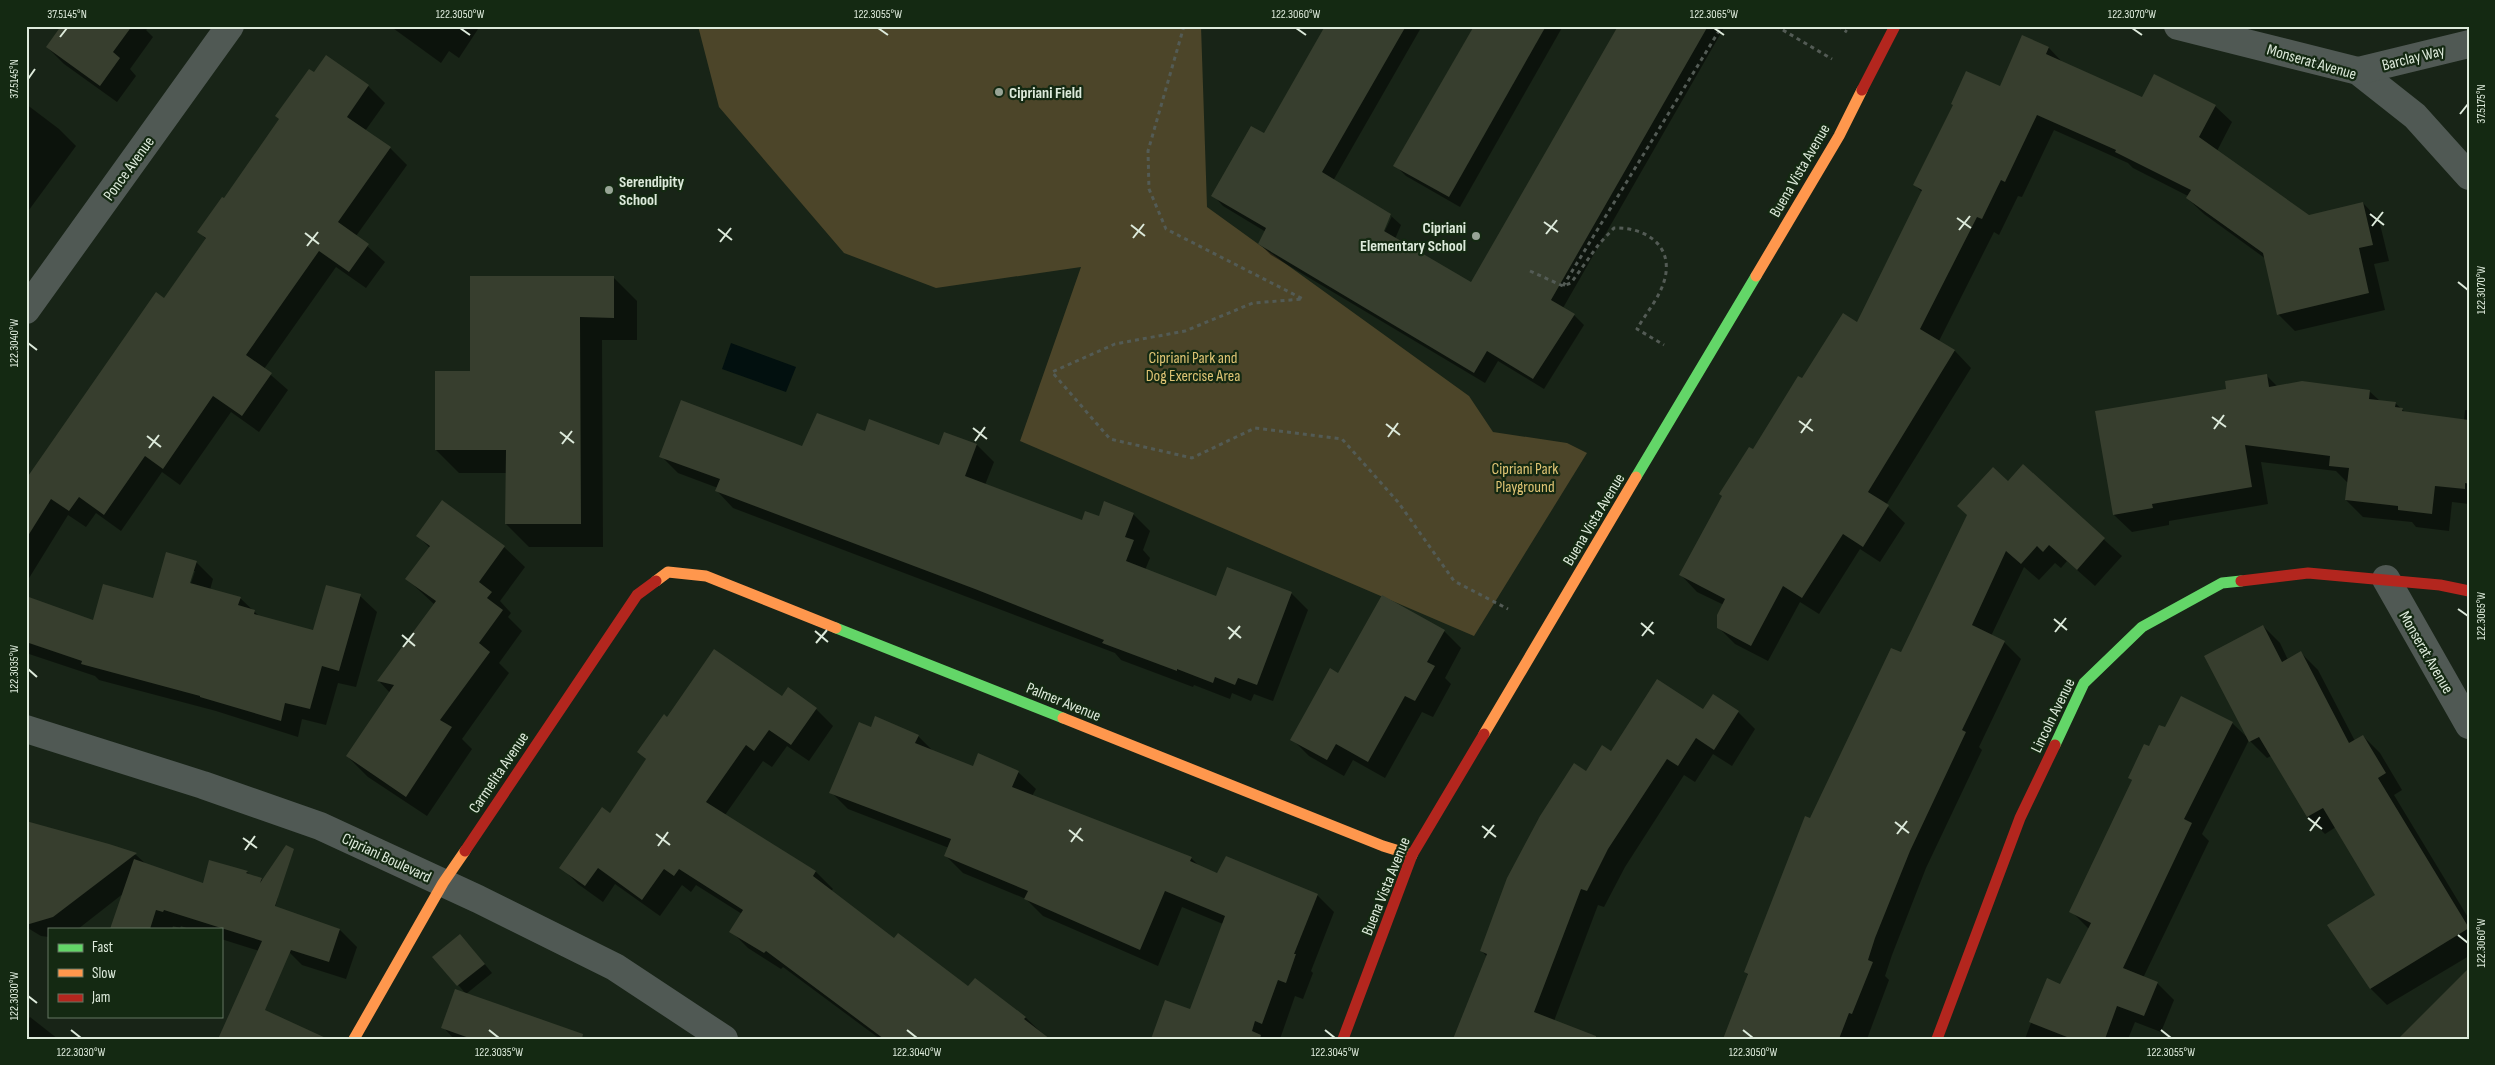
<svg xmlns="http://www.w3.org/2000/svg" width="2495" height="1065" font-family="'Sofia Sans Condensed',sans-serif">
<rect width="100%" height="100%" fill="#182417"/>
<!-- green -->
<path fill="#4c4529" d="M698 26H1201L1207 207 1469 396 1493 432 1567 443 1587 453 1474 636 1020 441 1081 267 936 288 844 253 719 107Z"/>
<!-- water -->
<path fill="#02100f" d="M731 343 796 367 786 392 722 369Z"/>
<!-- shadow -->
<g fill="#0007" fill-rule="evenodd">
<path d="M62 26 149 27 146 30 153 37 130 69 136 76 117 102 64 64 47 47Z"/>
<path d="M390 26H480L459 58 449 51 441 63Z"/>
<path d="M1326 26H1422L1333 181 1390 215 1401 225 1395 239 1471 284 1620 26H1725L1563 308 1574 315 1584 325 1544 389 1498 361 1485 383 1271 255 1260 244 1266 232 1223 206 1213 195 1264 134ZM1389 216H1392L1382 237 1380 236Z"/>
<path d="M1475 26H1563L1460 207 1406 176 1395 165Z"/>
<path d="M2023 37 2049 48 2064 64 2143 99 2215 106 2232 122 2217 151 2309 216 2363 203 2379 220 2389 261 2374 264 2385 310 2295 331 2278 314 2266 259 2204 214 2187 198 2188 196 2133 168 2128 163 2054 130 2022 197 2018 196 1999 235 1994 232 1939 341 1955 351 1971 368 1886 505 1905 523 1880 562 1860 549 1819 614 1800 602 1768 661 1735 644 1718 627 1724 605 1697 592 1681 575 1753 451 1802 380 1858 324 1922 192 1915 185 2001 88Z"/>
<path d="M326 57 368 86 385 103 365 131 390 148 407 165 356 236 385 262 366 288 336 267 264 369 288 390 259 432 231 412 180 485 162 472 121 531 96 513 86 527 68 515 26 583V481L164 299 206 239 199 232 224 200Z"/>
<path d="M26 104 59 129 76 146 26 214Z"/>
<path d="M614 278 637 301V340H602L603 547H529L506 524 507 473H459L436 450 471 372Z"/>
<path d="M2266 375 2277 386 2369 391 2380 401 2395 403 2406 413 2464 421 2465 410H2469V504L2452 502 2449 531 2416 527 2412 522 2363 517 2346 500 2348 483 2336 471 2261 462 2268 504 2169 521V525L2132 532 2114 515 2228 390Z"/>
<path d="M865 432 940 447 945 434 977 445 994 462 985 485 1083 522 1099 517 1133 514 1150 531 1143 550 1150 558 1145 570 1217 598 1291 593 1308 610 1273 701 1254 694 1251 701 1232 693 1230 699 1194 685 1193 687 1121 660 1115 653 733 508 717 491 718 488 678 473 661 456 803 448Z"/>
<path d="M2023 466 2122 556 2095 586 2067 561 2061 568 2055 563 2039 580 2024 567 1991 636 2004 642 2021 659 1979 747 1982 750 1926 868 1892 955 1885 976 1889 980 1867 1039H1724L1749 976 1745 972 1810 820 1901 654 2008 483Z"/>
<path d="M443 501 504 547 525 567 500 601 511 613 508 617 522 631 499 663 509 673 462 739 472 749 427 816 368 777 347 756 390 693 379 681 435 605 407 579 430 548 417 535Z"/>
<path d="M196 562 213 579 210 590 240 598 260 617 314 632 360 596 377 612 356 687 338 683 326 725 302 719 298 737 216 711 99 680 95 676 26 653V598L94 621 154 599ZM193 571H195L189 589H187Z"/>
<path d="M2263 626 2280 643 2288 660 2301 653 2318 670 2355 741 2363 736 2380 753 2402 790 2394 795 2469 919V956L2387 1005 2370 988 2377 895 2336 827 2325 834 2308 817 2271 756 2267 758 2249 740 2202 834 2209 841 2143 978 2157 983 2174 1000 2161 1032 2135 1022 2128 1039H2025L2047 980 2061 985 2089 929 2071 911 2133 781 2129 778 2149 748 2165 729 2232 723 2248 738Z"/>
<path d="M1444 631 1461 648 1445 678 1451 684 1433 717 1422 712 1385 778 1353 760 1344 776 1309 756 1292 739 1339 674Z"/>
<path d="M788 689 816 709 833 726 809 761 787 746 772 767 763 761 725 815 816 872 833 889 831 891 895 940 969 988 1025 1017 1048 1039H880L783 967 781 969 748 948 731 931 742 914 696 885 691 892 682 885 660 916 615 884 603 902 578 884 561 867 610 814 647 760 638 752 667 718 782 698Z"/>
<path d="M1703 710 1738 712 1755 729 1732 766 1713 754 1695 782 1684 775 1625 867 1604 907 1598 905 1554 1021 1454 1039 1487 957 1481 950 1586 772 1611 753Z"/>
<path d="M871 728 918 736 934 752 973 768 1018 772 1036 789 1032 796 1191 858 1199 866 1217 874 1317 895 1334 912 1311 971 1313 973 1303 999 1295 996 1280 1039H1152L1191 1011 1223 924 1182 907 1158 966 1043 916 1026 899 963 873 946 856 949 848 848 809 831 792Z"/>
<path d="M26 824 136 855 147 865 204 884 210 861 247 872 252 877 261 879 278 897 274 912 272 955 221 939V929H189L181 926 180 928 173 926 172 929H111L124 893 78 929H49V937L41 936 26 927Z"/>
<path d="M340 930 357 947 346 979 302 965 285 948Z"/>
<path d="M468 944 492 973 466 994 434 957Z"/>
<path d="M30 1017 58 1039H26V1021Z"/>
<path d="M443 1027 546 1039H454Z"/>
</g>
<!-- building -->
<g fill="#373e2e">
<path d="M61 26H132L113 52 120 58 100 86 46 47Z"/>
<path d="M1325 26H1406L1322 172 1391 214 1384 231 1471 282 1618 26H1708L1551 300 1575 314 1533 379 1487 351 1474 373 1258 244 1266 228 1211 196 1251 126 1264 133Z"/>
<path d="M1474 26H1546L1449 197 1393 166Z"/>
<path d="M2022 35 2049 47 2046 54 2142 97 2154 74 2216 105 2199 137 2309 215 2363 202 2373 245 2359 248 2369 293 2277 315 2263 253 2186 198 2191 190 2115 152 2116 150 2037 115 2005 182 2001 180 1982 219 1977 217 1920 329 1955 350 1868 492 1889 505 1863 547 1843 534 1802 598 1783 586 1751 646 1717 628V615L1725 599 1679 575 1722 496 1719 494 1749 447 1753 449 1798 376 1802 378 1843 313 1857 322 1922 190 1913 185 1953 105 1951 104 1966 71 2000 86Z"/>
<path d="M326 55 369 85 347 117 391 147 338 222 369 244 349 272 319 251 246 355 272 373 242 416 213 396 163 469 145 456 104 515 79 497 69 511 51 499 26 539V479L156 292 164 298 206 238 197 232 222 197 224 198 279 119 275 116 309 69 314 72Z"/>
<path d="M470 276H614V318L580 317 581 524H505L506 450H435V371H470Z"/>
<path d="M2267 374 2269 387 2302 381 2370 390 2369 399 2396 402 2395 407 2403 408 2402 411 2469 420V484L2465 483V489L2435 486 2432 514 2398 510V506L2345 500 2349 468 2329 466 2330 456 2245 445 2252 487 2152 504 2153 508 2113 515 2095 411 2226 389 2225 381Z"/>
<path d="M681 400 802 446 817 413 865 431 869 419 939 445 944 432 977 444 965 476 1082 520 1085 511 1099 516 1104 501 1134 513 1125 537 1134 540 1126 561 1216 596 1227 567 1292 592 1257 685 1238 678 1235 685 1215 677 1213 683 1177 669V671L1102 643 1104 640 975 589 715 491 720 479 659 457Z"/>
<path d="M2023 464 2105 538 2077 570 2049 545 2043 552 2037 546 2021 564 2006 551 1972 625 2005 641 1962 730 1966 732 1910 851 1875 938 1868 960 1873 962 1852 1014 1849 1013 1839 1039H1723L1748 974 1744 972 1805 816 1810 818 1891 648 1901 652 1967 515 1957 506 1993 467 2008 481Z"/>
<path d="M442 500 505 546 479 582 492 592 487 598 503 610 479 643 490 652 440 720 452 727 406 797 346 756 394 685 377 681 436 601 405 579 430 546 416 536Z"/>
<path d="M166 552 197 561 190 583 241 597 238 605 255 610 254 614 313 630 326 585 361 594 339 671 322 666 310 709 285 703 281 721 200 697V696L81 664 82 661 26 642V596L93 620 103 584 153 598Z"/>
<path d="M1382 595 1445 630 1427 662 1435 666 1415 701 1405 696 1368 762 1336 744 1327 760 1290 740 1330 668 1338 673Z"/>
<path d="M2263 625 2282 662 2301 651 2349 743 2363 735 2386 773 2378 778 2469 928 2370 989 2327 925 2375 895 2323 808 2307 817 2259 737 2249 742 2204 656Z"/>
<path d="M714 649 782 696 788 687 817 708 791 745 769 730 754 751 746 745 706 802 816 871 813 876 894 938 898 933 968 986 975 978 1026 1017 1024 1019 1050 1039H884L766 951 764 953 729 932 743 910 679 869 674 876 664 869 642 900 598 868 585 886 559 868 602 807 610 813 646 759 637 752 664 714 667 717Z"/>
<path d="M1657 679 1703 709 1713 694 1739 711 1714 750 1696 738 1678 766 1667 759 1608 849 1587 891 1581 889 1534 1012 1596 1036V1039H1453L1487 954 1480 951 1507 878 1540 816 1574 763 1586 771 1602 745 1611 751Z"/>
<path d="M2181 696 2233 722 2184 819 2192 823 2123 968 2158 982 2144 1016 2117 1006 2105 1039H2072L2029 1022 2047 978 2060 984 2091 923 2069 912 2132 780 2128 778 2144 744 2149 746 2159 725 2165 727Z"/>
<path d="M875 716 919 735 915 743 973 766 978 753 1019 771 1012 787 1192 857 1190 861 1217 873 1226 856 1318 894 1294 954H1296L1286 983 1278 980 1262 1024 1255 1021 1252 1031 1261 1035 1260 1039H1151L1165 1000 1190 1009 1225 916 1165 891 1140 950 1024 899 1028 891 944 856 951 839 829 793 859 722 871 727Z"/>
<path d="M26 821 109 844 137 853 53 917 26 925Z"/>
<path d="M286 845 294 849 275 906 340 929 329 962 291 950 265 1010 328 1039H218L262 941 164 910 163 912 156 910 150 929H110L134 859 203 883 209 860 248 871 246 873 262 878 260 883Z"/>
<path d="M460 934 485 964 457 986 432 957Z"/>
<path d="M2469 968V1039H2398Z"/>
<path d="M455 989 583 1034 582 1039H472L441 1028Z"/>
</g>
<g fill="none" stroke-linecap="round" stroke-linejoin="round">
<!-- path -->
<g stroke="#535b55" stroke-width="3" stroke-dasharray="4 4" stroke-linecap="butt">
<path d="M1184 26 1148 151 1149 189 1166 229 1303 299 1253 303 1185 331 1115 344 1052 372 1110 439 1192 458 1255 428 1342 439 1398 502 1454 581 1508 609"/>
<path d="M1776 26 1832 59"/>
<path d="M1838 26 1847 32"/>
<path d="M1530 271 1563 286 1571 283 1599 244 1614 228C1644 227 1673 244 1665 278 1661 296 1646 313 1637 329L1664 345"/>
<path d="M1563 286 1722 26"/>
</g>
<!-- street -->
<g stroke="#505954" stroke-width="28">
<path d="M2178 26 2358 71 2415 116 2469 176"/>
<path d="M2358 71 2469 44"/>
<path d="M26 310 230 26"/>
<path d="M2386 579 2469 725"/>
<path d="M26 729 203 785 320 826 478 899 615 967 724 1039"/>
</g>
<!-- fast -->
<g stroke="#63d668" stroke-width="11">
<path d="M1636 477 1756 276"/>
<path d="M836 628 1063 718"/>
<path d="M2055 745 2084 683 2142 627 2222 583 2241 581"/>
</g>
<!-- slow -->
<g stroke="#ff974d" stroke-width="11">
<path d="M1756 276 1839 136 1862 90"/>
<path d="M656 581 668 572 706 576 836 628"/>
<path d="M1063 718 1383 846 1412 855"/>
<path d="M1484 734 1636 477"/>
<path d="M354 1039 443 883 465 851"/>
</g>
<!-- jam -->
<g stroke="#b3261e" stroke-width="11">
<path d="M1862 90 1895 26"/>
<path d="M2241 581 2308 573 2440 585 2469 591"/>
<path d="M465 851 637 595 656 581"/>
<path d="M1343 1039 1412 855 1484 734"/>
<path d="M1937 1039 2020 818 2055 745"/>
</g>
</g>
<!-- ticks -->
<path fill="none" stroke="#ddeadb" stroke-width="2" d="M460 28 470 35M878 28 888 35M1296 28 1306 35M1714 28 1724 35M2132 28 2142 35M60 37 67 28M28 79 35 69M2460 114 2468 104M2370 214 2384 225M1957 218 1971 228M1544 222 1558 232M1131 225 1145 236M2372 226 2383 212M718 229 732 240M1959 230 1970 216M305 233 319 244M1546 234 1557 220M1133 238 1144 224M720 242 731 228M307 246 318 232M2458 282 2468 290M28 343 37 350M2212 417 2226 427M1799 421 1813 431M1386 424 1400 435M973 428 987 439M2214 429 2224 415M560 432 574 443M1801 433 1811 419M147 436 161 447M1388 437 1398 423M975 441 985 427M562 444 572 431M149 448 159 435M2458 609 2468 616M2054 619 2067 630M1641 623 1654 634M1228 627 1241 638M815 631 828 642M2055 632 2066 618M402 635 415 646M1642 636 1653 622M1229 639 1240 626M816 643 827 630M403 647 414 633M28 669 37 677M2308 818 2322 829M1895 822 1909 833M1482 826 1496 837M1069 830 1083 841M2310 831 2320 817M656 834 670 845M1897 834 1907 821M243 838 257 848M1484 838 1494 825M1071 842 1081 828M658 846 668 832M245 850 255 836M2458 935 2468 943M28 996 37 1003M71 1030 81 1038M489 1030 499 1038M907 1030 917 1038M1325 1030 1335 1038M1743 1030 1753 1038M2161 1030 2171 1038"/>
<!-- markers -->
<g fill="#98a596" stroke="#142912" stroke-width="2">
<circle cx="999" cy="92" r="5"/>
<circle cx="609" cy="190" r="5"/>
<circle cx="1476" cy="236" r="5"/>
</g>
<g text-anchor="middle" stroke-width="4.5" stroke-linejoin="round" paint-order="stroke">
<!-- street labels -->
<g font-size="16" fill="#ddeadb" stroke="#142912">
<text transform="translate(2413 57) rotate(-14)" y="6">Barclay Way</text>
<text transform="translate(2312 61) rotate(16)" y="6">Monserat Avenue</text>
<text transform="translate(128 168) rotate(-54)" y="6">Ponce Avenue</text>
<text transform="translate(1799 170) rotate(-60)" y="6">Buena Vista Avenue</text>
<text transform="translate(1593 519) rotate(-59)" y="6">Buena Vista Avenue</text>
<text transform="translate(2427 652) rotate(60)" y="6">Monserat Avenue</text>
<text transform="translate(1064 701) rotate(22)" y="6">Palmer Avenue</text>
<text transform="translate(2052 715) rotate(-64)" y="6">Lincoln Avenue</text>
<text transform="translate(498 772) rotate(-56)" y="6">Carmelita Avenue</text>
<text transform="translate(387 857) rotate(25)" y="6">Cipriani Boulevard</text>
<text transform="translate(1385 886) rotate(-68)" y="6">Buena Vista Avenue</text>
</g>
<!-- poi labels -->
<g font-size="16" font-weight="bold" fill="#ddeadb" stroke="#142912" text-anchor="start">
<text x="1009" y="98">Cipriani Field</text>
<text x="619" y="187">Serendipity<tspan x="619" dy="18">School</tspan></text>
<text x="1466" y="233" text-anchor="end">Cipriani<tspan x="1466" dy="18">Elementary School</tspan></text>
</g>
<!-- park labels -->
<g font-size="16" fill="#dfc474" stroke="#142912">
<text x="1193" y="363">Cipriani Park and<tspan x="1193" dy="18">Dog Exercise Area</tspan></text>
<text x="1525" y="474">Cipriani Park<tspan x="1525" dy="18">Playground</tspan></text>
</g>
</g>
<!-- border -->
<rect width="2495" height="1065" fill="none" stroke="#142912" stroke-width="55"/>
<!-- legend -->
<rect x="48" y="928" width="175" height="90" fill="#142912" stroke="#647662"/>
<rect x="58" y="944" width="25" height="8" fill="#63d668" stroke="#647662"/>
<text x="92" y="952" font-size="15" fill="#ddeadb">Fast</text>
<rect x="58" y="969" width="25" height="8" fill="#ff974d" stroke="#647662"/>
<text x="92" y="978" font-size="15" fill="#ddeadb">Slow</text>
<rect x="58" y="994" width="25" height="8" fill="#b3261e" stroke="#647662"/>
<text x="92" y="1002" font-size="15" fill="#ddeadb">Jam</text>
<rect x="28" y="28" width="2440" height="1010" fill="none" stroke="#ddeadb" stroke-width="2"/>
<g font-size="12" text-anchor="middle" fill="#ddeadb">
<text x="67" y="18">37.5145°N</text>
<text x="460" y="18">122.3050°W</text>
<text x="878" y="18">122.3055°W</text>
<text x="1296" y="18">122.3060°W</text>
<text x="1714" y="18">122.3065°W</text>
<text x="2132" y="18">122.3070°W</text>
<text transform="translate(14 79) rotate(-90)" y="4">37.5145°N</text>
<text transform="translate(2481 104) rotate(-90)" y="4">37.5175°N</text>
<text transform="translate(2481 290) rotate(-90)" y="4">122.3070°W</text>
<text transform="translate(14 343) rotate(-90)" y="4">122.3040°W</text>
<text transform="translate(2481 616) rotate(-90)" y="4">122.3065°W</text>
<text transform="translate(14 669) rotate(-90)" y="4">122.3035°W</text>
<text transform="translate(2481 943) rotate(-90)" y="4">122.3060°W</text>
<text transform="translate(14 996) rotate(-90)" y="4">122.3030°W</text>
<text x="81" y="1056">122.3030°W</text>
<text x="499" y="1056">122.3035°W</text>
<text x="917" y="1056">122.3040°W</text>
<text x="1335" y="1056">122.3045°W</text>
<text x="1753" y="1056">122.3050°W</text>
<text x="2171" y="1056">122.3055°W</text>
</g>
</svg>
